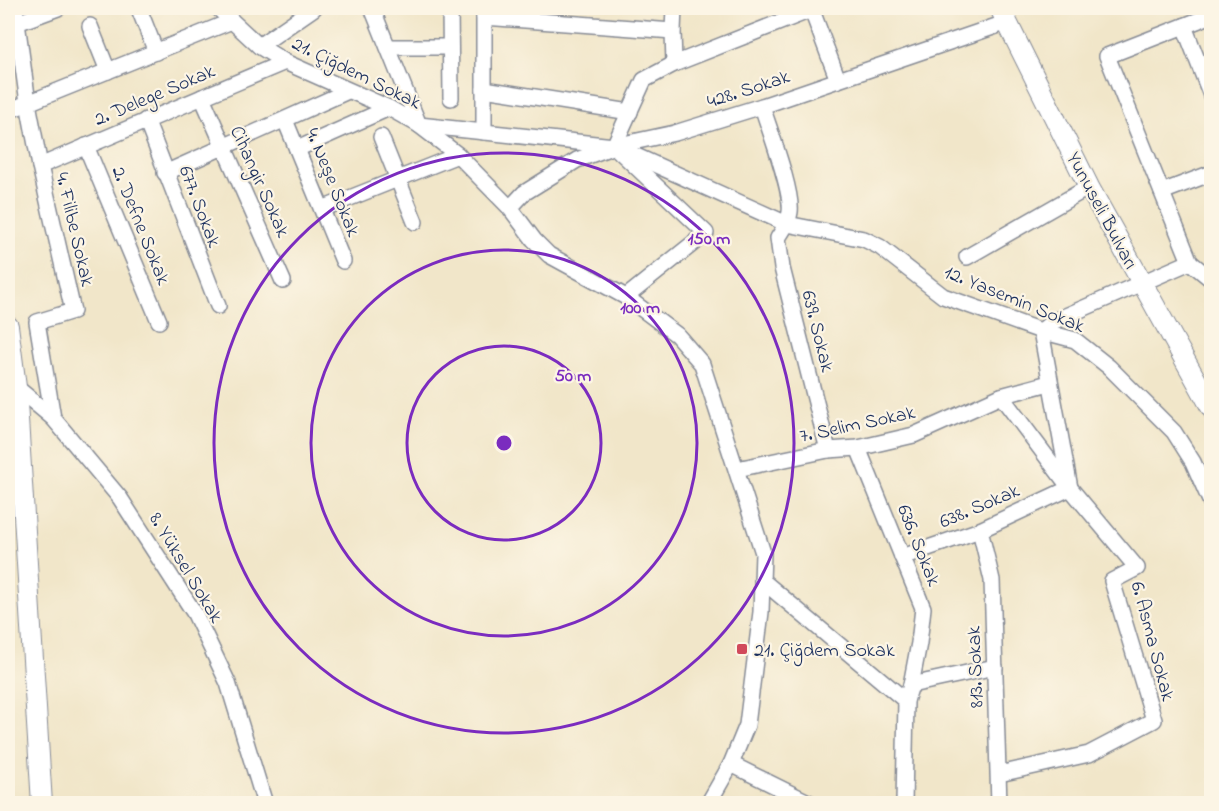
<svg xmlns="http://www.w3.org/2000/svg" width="1219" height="811" font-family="'Indie Flower',sans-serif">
<rect width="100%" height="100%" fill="#fcf5e5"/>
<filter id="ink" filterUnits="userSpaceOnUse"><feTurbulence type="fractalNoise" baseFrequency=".0167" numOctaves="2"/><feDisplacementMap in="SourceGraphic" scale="12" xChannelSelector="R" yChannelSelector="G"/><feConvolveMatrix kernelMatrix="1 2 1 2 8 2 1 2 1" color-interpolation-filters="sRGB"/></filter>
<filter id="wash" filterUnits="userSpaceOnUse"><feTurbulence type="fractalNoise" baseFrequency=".008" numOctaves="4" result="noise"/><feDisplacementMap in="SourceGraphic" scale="24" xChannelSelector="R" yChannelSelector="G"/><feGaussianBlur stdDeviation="1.35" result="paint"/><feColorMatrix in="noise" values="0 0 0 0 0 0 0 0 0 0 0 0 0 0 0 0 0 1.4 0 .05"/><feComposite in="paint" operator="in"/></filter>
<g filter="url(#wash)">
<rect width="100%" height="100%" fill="#f1e6c9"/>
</g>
<g filter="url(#ink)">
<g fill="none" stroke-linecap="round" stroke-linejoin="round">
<defs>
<g id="minor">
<path d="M15 8 28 103 40 166 73 311 37 322 53 418"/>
<path d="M218 8 259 46 285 62 389 108 419 125 458 155 510 208 534 240 549 255 626 297 677 335 702 364 763 553 761 612 747 725 731 764 708 804"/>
<path d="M372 8 419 125"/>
<path d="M450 8 451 98"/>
<path d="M484 8V17L673 31 674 64 816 8"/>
<path d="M811 8 838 80"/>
<path d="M139 9 156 52"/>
<path d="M484 17V132"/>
<path d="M17 23 58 8"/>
<path d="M90 26 108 71"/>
<path d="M1184 26 1212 98"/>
<path d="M673 31 674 8"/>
<path d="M259 46 314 8"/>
<path d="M388 47H450"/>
<path d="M484 89 630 112"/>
<path d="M202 97 283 281"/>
<path d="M762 106C769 129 793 192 790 212 789 222 783 230 778 238L782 268 828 450"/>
<path d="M8 111 232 21"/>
<path d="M146 120 218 306"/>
<path d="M285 120 343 261"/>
<path d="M419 125 614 146 706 233 626 297"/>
<path d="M381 137 415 222"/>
<path d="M86 146 159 321"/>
<path d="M614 146 787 224 864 239 880 247 943 296 1041 331 1075 340 1109 367 1174 432 1193 462 1212 505"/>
<path d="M614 146 644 80 674 64"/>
<path d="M297 149 389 108"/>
<path d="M40 166 285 62"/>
<path d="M165 173 348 91"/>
<path d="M1162 192 1212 173"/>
<path d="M510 208 524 193 577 160 614 146 675 133 762 106 1008 22"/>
<path d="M322 209 458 155"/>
<path d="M967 257 1089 187"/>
<path d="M1190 262 1212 280"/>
<path d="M16 387 53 418 120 498 195 614 228 683 265 804"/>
<path d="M858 448 923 608 919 643 911 685 906 701 904 804"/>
<path d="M737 469 828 450 858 448 914 435 1001 396 1049 383"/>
<path d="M980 530 992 580 999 804"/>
<path d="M902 557 980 530 1070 488 1041 331 1052 322 1190 262 1107 56 1212 15"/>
<path d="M764 582 906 701"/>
<path d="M911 685 995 667"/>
<path d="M731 764 812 804"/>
<path d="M999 774 1089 754 1154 720 1112 581 1137 568 1070 488 1001 396"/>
</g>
<g id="major">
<path d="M1000 8 1089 187 1212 409"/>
<path d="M8 326 16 387 42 804"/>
</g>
</defs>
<!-- minor casing -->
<use href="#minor" stroke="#868a94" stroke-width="18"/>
<!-- major casing -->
<use href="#major" stroke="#868a94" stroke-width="22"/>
<!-- minor -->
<use href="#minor" stroke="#fff" stroke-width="15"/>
<!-- major -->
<use href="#major" stroke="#fff" stroke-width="20"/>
</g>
</g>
<!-- distance rings -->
<g fill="none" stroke="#7b2cbf" stroke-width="3">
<circle cx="504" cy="443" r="97"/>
<circle cx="504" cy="443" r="193"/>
<circle cx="504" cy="443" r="290"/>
</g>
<!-- markers -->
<rect fill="#d1495b" stroke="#fcf5e5" stroke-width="2" x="736" y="643" width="12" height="12" rx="3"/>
<g text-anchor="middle" stroke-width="4.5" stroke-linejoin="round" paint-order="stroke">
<!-- street labels -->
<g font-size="20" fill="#1b2f5e" stroke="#fcf5e5">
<text transform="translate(357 72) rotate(26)" y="7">21. Çiğdem Sokak</text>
<text transform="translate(748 88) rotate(-18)" y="7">428. Sokak</text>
<text transform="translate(154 94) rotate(-23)" y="7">2. Delege Sokak</text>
<text transform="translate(261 181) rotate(66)" y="7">Cihangir Sokak</text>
<text transform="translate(334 182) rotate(68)" y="7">4. Neşe Sokak</text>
<text transform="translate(201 206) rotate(69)" y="7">677. Sokak</text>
<text transform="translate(1103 210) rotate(62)" y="7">Yunuseli Bulvarı</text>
<text transform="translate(142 225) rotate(68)" y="7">2. Defne Sokak</text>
<text transform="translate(76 229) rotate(77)" y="7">4. Filibe Sokak</text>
<text transform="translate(1015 298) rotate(22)" y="7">12. Yasemin Sokak</text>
<text transform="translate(819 331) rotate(76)" y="7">639. Sokak</text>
<text transform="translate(857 423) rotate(-12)" y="7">7. Selim Sokak</text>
<text transform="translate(979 505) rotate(-23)" y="7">638. Sokak</text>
<text transform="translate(920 545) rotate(68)" y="7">636. Sokak</text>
<text transform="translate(187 567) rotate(59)" y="7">8. Yüksel Sokak</text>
<text transform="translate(1154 641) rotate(75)" y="7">6. Asma Sokak</text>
<text transform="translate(974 667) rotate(-92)" y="7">813. Sokak</text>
</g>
<!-- poi labels -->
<g font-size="20" fill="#1b2f5e" stroke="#fcf5e5" text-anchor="start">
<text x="754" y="656">21. Çiğdem Sokak</text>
</g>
</g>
<circle cx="504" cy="443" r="9" fill="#7b2cbf" stroke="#fcf5e5" stroke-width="3"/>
<g font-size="18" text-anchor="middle" font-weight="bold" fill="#7b2cbf" stroke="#fcf5e5" stroke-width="4.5" stroke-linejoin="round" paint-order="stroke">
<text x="709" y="244">150 m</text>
<text x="640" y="313">100 m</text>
<text x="573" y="381">50 m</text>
</g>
<!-- margin -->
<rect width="1219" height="811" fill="none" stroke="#fcf5e5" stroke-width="30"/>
</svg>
